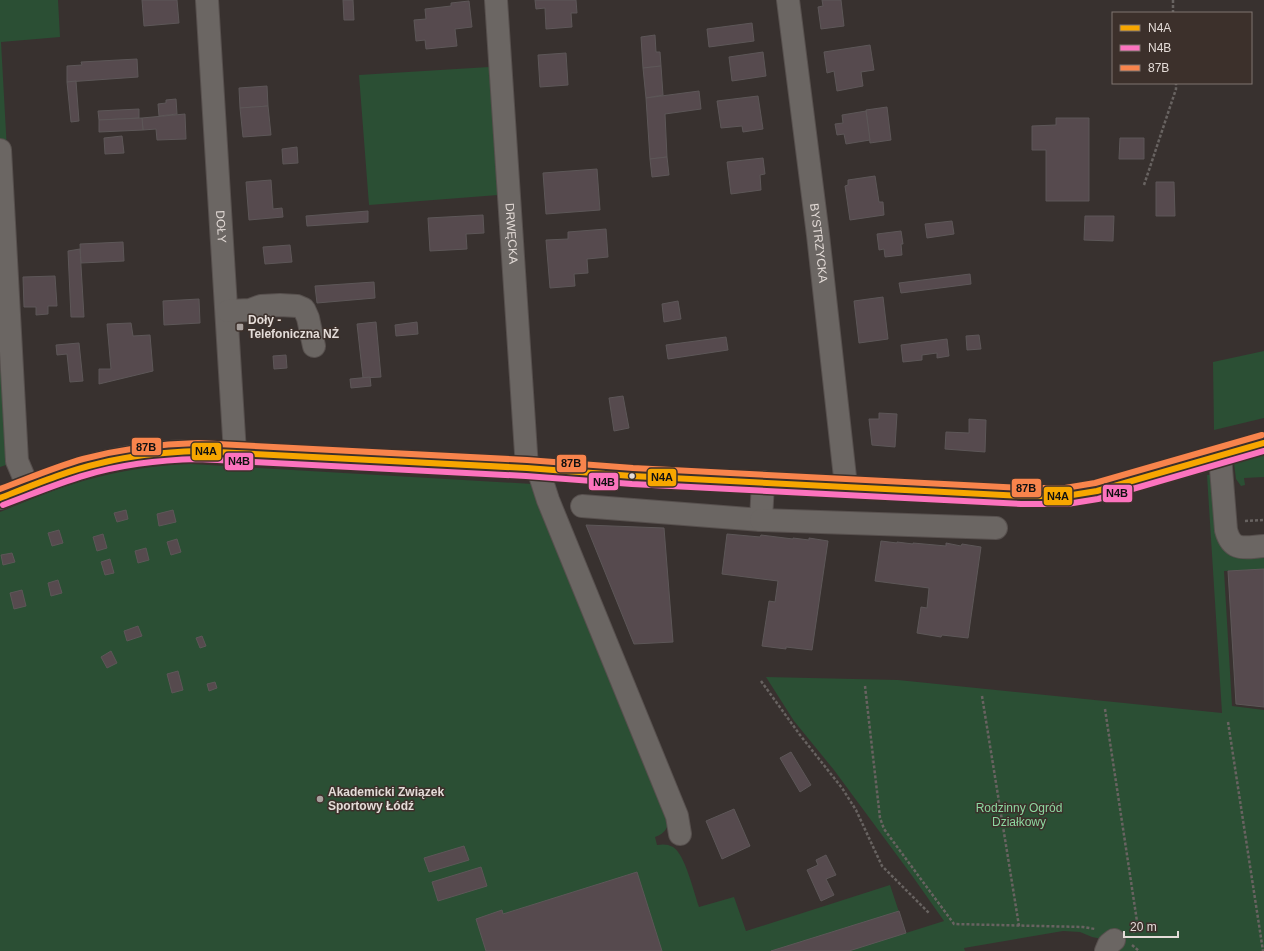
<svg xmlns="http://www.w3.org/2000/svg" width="1264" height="951" font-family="Arial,sans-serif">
<rect width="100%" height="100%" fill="#38312f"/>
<!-- green -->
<g fill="#2b4f34">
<path d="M0 0H58L60 37 1 42 24 459 0 467Z"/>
<path d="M489 67 498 195 369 205 359 75Z"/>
<path d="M1264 351V418L1214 430 1213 362Z"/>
<path d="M1264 454V477L1244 478 1245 485 1241 486 1236 479 1234 463Z"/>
<path d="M191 464 533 484 667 805C668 820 672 831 655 837L657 845C663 844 668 844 673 847 685 854 694 893 699 907L734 897 746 931 890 885 906 933 944 921 913 877 834 770 794 721 766 677 898 680 1222 713 1207 475H1213L1218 519 1264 553V569L1224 571 1232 706 1264 710V951H1119L1118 942 1092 937 1080 932 1063 931 964 948 965 951H0V512C27 501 55 489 83 481 118 471 154 465 191 464Z"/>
</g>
<!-- building -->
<g fill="#564a4e" stroke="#5d5758">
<path d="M142 0H177L179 23 144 26Z"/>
<path d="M343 0H353L354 20H344Z"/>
<path d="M535 0H576L577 13H571L572 27 546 29 545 8 536 9Z"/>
<path d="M822 0H841L844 26 821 29 818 7 823 6Z"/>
<path d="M469 1 472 27 455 29 457 46 426 49 425 40 416 41 414 20 426 19 425 9 451 6V3Z"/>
<path d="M752 23 754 41 709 47 707 29Z"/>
<path d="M655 35 656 52H660L661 66 643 68 641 37Z"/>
<path d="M870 45 874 70 861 72 863 86 837 91 834 71 827 73 824 52Z"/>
<path d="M763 52 766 76 732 81 729 57Z"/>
<path d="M566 53 568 85 540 87 538 55Z"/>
<path d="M137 59 138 77 67 82V66L82 65 81 62Z"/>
<path d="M661 66 663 95 646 98 643 68Z"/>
<path d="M76 81 79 121 71 122 67 82Z"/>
<path d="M267 86 268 106 240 108 239 88Z"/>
<path d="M699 91 701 109 665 114 667 157 650 159 646 98Z"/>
<path d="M758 96 763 129 743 132 742 126 721 128 717 101Z"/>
<path d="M176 99 177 114 159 116 158 104 166 103V100Z"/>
<path d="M268 106 271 135 243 137 240 108Z"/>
<path d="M887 107 891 140 870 143 866 110Z"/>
<path d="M139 109V118L99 120 98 111Z"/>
<path d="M866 111 870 140 846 144 844 134 837 135 835 124 843 123 842 115Z"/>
<path d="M185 114 186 139 157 140 156 129 143 130 142 118Z"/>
<path d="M142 118 143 130 99 132V120Z"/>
<path d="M1056 118H1089V201H1046V150H1032V126L1056 125Z"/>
<path d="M122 136 124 153 105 154 104 138Z"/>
<path d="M1120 138H1144V159H1119Z"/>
<path d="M297 147 298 163 283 164 282 149Z"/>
<path d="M667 157 669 175 652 177 650 159Z"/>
<path d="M763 158 765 174 760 175 761 190 731 194 727 162Z"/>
<path d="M597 169 600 210 546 214 543 173Z"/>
<path d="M875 176 879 202H883L884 215 850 220 845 186 848 185V180Z"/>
<path d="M271 180 273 209 282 208 283 217 249 220 246 182Z"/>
<path d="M1156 182H1174L1175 216H1156Z"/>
<path d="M368 211V222L307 226 306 216Z"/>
<path d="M483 215 484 233 466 234 467 249 430 251 428 218Z"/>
<path d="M1085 216H1114L1113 241 1084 240Z"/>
<path d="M952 221 954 234 927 238 925 224Z"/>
<path d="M606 229 608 257 587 259 588 273 574 274 575 286 550 288 546 240 568 239V232Z"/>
<path d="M901 231 903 244H901L902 255 885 257 884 249 879 250 877 234Z"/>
<path d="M123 242 124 261 81 263 80 244Z"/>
<path d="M290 245 292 262 265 264 263 247Z"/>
<path d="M80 249 84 317H71L68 251Z"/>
<path d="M970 274 971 284 901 293 899 283Z"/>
<path d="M55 276 57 306H48V314L36 315V307H24L23 277Z"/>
<path d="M374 282 375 298 317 303 315 286Z"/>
<path d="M883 297 888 339 859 343 854 301Z"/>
<path d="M199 299 200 323 164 325 163 301Z"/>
<path d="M678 301 681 319 664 322 662 304Z"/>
<path d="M376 322 381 377 363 378 357 324Z"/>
<path d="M417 322 418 334 396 336 395 325Z"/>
<path d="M131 323 133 336 150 335 153 371 99 384V369H111L107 324Z"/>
<path d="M979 335 981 349 967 350 966 336Z"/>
<path d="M726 337 728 350 668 359 666 345Z"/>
<path d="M947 339 949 356 937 358V353L922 355V360L903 362 901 345Z"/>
<path d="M79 343 83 381 70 382 67 354 57 355 56 345Z"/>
<path d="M286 355 287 368 274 369 273 356Z"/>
<path d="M370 377 371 386 351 388 350 379Z"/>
<path d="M623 396 629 428 614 431 609 398Z"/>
<path d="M879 413 897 414 895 447 872 445 869 419H879Z"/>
<path d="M969 419 986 420 985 452 945 449 946 432 969 433Z"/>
<path d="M126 510 128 519 117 522 114 513Z"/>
<path d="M173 510 176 522 159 526 157 514Z"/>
<path d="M586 525 664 528 673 642 634 644Z"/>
<path d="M59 530 63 543 52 546 48 533Z"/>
<path d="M103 534 107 548 97 551 93 537Z"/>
<path d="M727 534 760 537 761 535 793 539V538L809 540V538L828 541 812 650 786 647V649L762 646 769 601 775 602 778 581 722 574Z"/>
<path d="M177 539 181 552 171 555 167 542Z"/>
<path d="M881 541 897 543V542L913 544V543L946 546V543L961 546 962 544 981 547 968 638 942 635 941 637 917 633 921 607 927 608 929 588 875 581Z"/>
<path d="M146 548 149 560 138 563 135 551Z"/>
<path d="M12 553 15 562 3 565 1 555Z"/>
<path d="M110 559 114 573 105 575 101 562Z"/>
<path d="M1264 569V707L1236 704 1228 571Z"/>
<path d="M58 580 62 593 51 596 48 583Z"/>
<path d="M22 590 26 606 14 609 10 593Z"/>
<path d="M138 626 142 636 127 641 124 631Z"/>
<path d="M202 636 206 646 200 648 196 638Z"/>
<path d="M111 651 117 663 107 668 101 657Z"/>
<path d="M178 671 183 690 172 693 167 674Z"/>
<path d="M215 682 217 688 209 691 207 684Z"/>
<path d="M791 752 811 785 800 792 780 758Z"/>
<path d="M734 809 750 846 722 859 706 821Z"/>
<path d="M464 846 469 860 429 872 424 858Z"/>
<path d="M826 855 836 875 826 879 834 895 821 901 807 870 818 865 816 860Z"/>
<path d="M481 867 487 886 438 901 432 882Z"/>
<path d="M637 872 662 951H486L476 919 502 910 503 914Z"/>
<path d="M899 911 906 933 849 951H771Z"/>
</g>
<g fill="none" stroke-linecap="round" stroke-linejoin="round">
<defs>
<g id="minor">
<path id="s1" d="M207 0 235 453"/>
<path id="s2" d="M496 0 527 468"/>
<path id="s3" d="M788 0 818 235 846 486"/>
<path d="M0 150 17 461 28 487"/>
<path d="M228 311 250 310 261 306 280 305 297 306 304 309 308 318 314 346"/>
<path d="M1220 456 1226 530C1232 553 1246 547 1264 546"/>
<path d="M538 469 548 500 677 816 680 834"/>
<path d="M0 498C23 489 46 480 69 472 111 458 154 451 198 451L527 468 632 476 1021 496H1066L1097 491 1264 443"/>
<path d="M582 506 761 520 763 482"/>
<path d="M761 520 996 528"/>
<path d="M1106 951 1109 944 1114 940"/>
</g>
</defs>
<!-- minor casing -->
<use href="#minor" stroke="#57504e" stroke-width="24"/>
<!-- path -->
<g stroke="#686361" stroke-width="2.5" stroke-dasharray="3 2" stroke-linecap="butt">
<path d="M1173 0V13"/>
<path d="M1144 185 1176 89V83"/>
<path d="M1245 521 1264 520"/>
<path d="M761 681 800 735 842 788 856 810 882 866 930 914"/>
<path d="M865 686 880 818 884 829 954 924 1083 927 1095 929"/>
<path d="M982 696 1019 926"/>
<path d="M1105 709 1138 928 1132 933"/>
<path d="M1228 722 1263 951"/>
<path d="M1132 945 1139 951"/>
</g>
<!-- minor -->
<use href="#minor" stroke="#6b6663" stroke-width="22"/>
<defs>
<path id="bus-1" d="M0 498C33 485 66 471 101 463 133 455 165 452 198 451L527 468 632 476 1021 496H1066L1097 491 1264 443"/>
<path id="bus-2" d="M3 505C30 495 58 483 86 475 123 464 160 460 198 459L526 476 632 484 1021 504H1067L1098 499 1264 451"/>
<path id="bus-3" d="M0 489C27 479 55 467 83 459 121 449 159 444 198 443L527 460 633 468 1021 488H1065L1095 483 1262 435"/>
</defs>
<!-- bus-1 casing -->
<use href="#bus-1" stroke="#3c302b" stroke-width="9"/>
<!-- bus-2 casing -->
<use href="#bus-2" stroke="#3c302b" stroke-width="9"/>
<!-- bus-3 casing -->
<use href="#bus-3" stroke="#3c302b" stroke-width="9"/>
<!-- bus-1 -->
<use href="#bus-1" stroke="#f7a600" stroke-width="6"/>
<!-- bus-2 -->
<use href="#bus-2" stroke="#fc73be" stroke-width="6"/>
<!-- bus-3 -->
<use href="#bus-3" stroke="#f8844c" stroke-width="6"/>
</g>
<!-- markers -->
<g fill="#a8a09d" stroke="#3c302b" stroke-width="1.5">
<rect x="236" y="323" width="8" height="8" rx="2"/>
<circle cx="320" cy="799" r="4"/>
</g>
<circle fill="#e4dcd8" stroke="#3c302b" stroke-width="1.5" cx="632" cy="476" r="3.5"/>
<g text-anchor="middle" stroke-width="3" stroke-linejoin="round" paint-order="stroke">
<!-- street labels -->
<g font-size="12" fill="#e4dcd8" stroke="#3c302b">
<text dy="4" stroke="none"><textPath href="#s1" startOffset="227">DOŁY</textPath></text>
<text dy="4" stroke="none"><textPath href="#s2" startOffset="234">DRWĘCKA</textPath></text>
<text dy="4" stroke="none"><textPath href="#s3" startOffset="245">BYSTRZYCKA</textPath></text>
</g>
<!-- poi labels -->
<g font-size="12" font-weight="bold" fill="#e4dcd8" stroke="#3c302b" text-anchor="start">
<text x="248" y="324">Doły -<tspan x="248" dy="14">Telefoniczna NŻ</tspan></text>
<text x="328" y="796">Akademicki Związek<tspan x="328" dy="14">Sportowy Łódź</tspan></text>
</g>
<!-- park labels -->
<g font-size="12" fill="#8dd8a0" stroke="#3c302b">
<text x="1019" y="812">Rodzinny Ogród<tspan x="1019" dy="14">Działkowy</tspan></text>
</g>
</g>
<g stroke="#3c302b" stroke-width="1.5">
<rect x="131" y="437" width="31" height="19" rx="4" fill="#f8844c"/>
<rect x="191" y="442" width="31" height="19" rx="4" fill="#f7a600"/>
<rect x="224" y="452" width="30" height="19" rx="4" fill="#fc73be"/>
<rect x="556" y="454" width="31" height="19" rx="4" fill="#f8844c"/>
<rect x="647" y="468" width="30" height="19" rx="4" fill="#f7a600"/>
<rect x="588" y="472" width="31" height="19" rx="4" fill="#fc73be"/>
<rect x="1011" y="478" width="31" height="20" rx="4" fill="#f8844c"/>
<rect x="1102" y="484" width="31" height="19" rx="4" fill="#fc73be"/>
<rect x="1043" y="486" width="30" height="20" rx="4" fill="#f7a600"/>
</g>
<g font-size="11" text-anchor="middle" font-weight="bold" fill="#111">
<text x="146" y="451">87B</text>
<text x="206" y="455">N4A</text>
<text x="239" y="465">N4B</text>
<text x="571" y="467">87B</text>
<text x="662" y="481">N4A</text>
<text x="604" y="486">N4B</text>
<text x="1026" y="492">87B</text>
<text x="1117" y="497">N4B</text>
<text x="1058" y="500">N4A</text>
</g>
<!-- legend -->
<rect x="1112" y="12" width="140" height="72" fill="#3c302b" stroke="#7f7570"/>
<rect x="1120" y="25" width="20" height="6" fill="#f7a600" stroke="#7f7570"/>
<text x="1148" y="32" font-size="12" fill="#e4dcd8">N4A</text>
<rect x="1120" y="45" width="20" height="6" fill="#fc73be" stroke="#7f7570"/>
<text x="1148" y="52" font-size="12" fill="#e4dcd8">N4B</text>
<rect x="1120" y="65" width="20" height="6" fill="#f8844c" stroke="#7f7570"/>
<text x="1148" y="72" font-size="12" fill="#e4dcd8">87B</text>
<!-- scale -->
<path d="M1124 931v6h54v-6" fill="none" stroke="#e4dcd8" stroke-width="2"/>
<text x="1130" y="931" font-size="12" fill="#e4dcd8" stroke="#3c302b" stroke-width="3" paint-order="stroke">20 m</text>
</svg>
